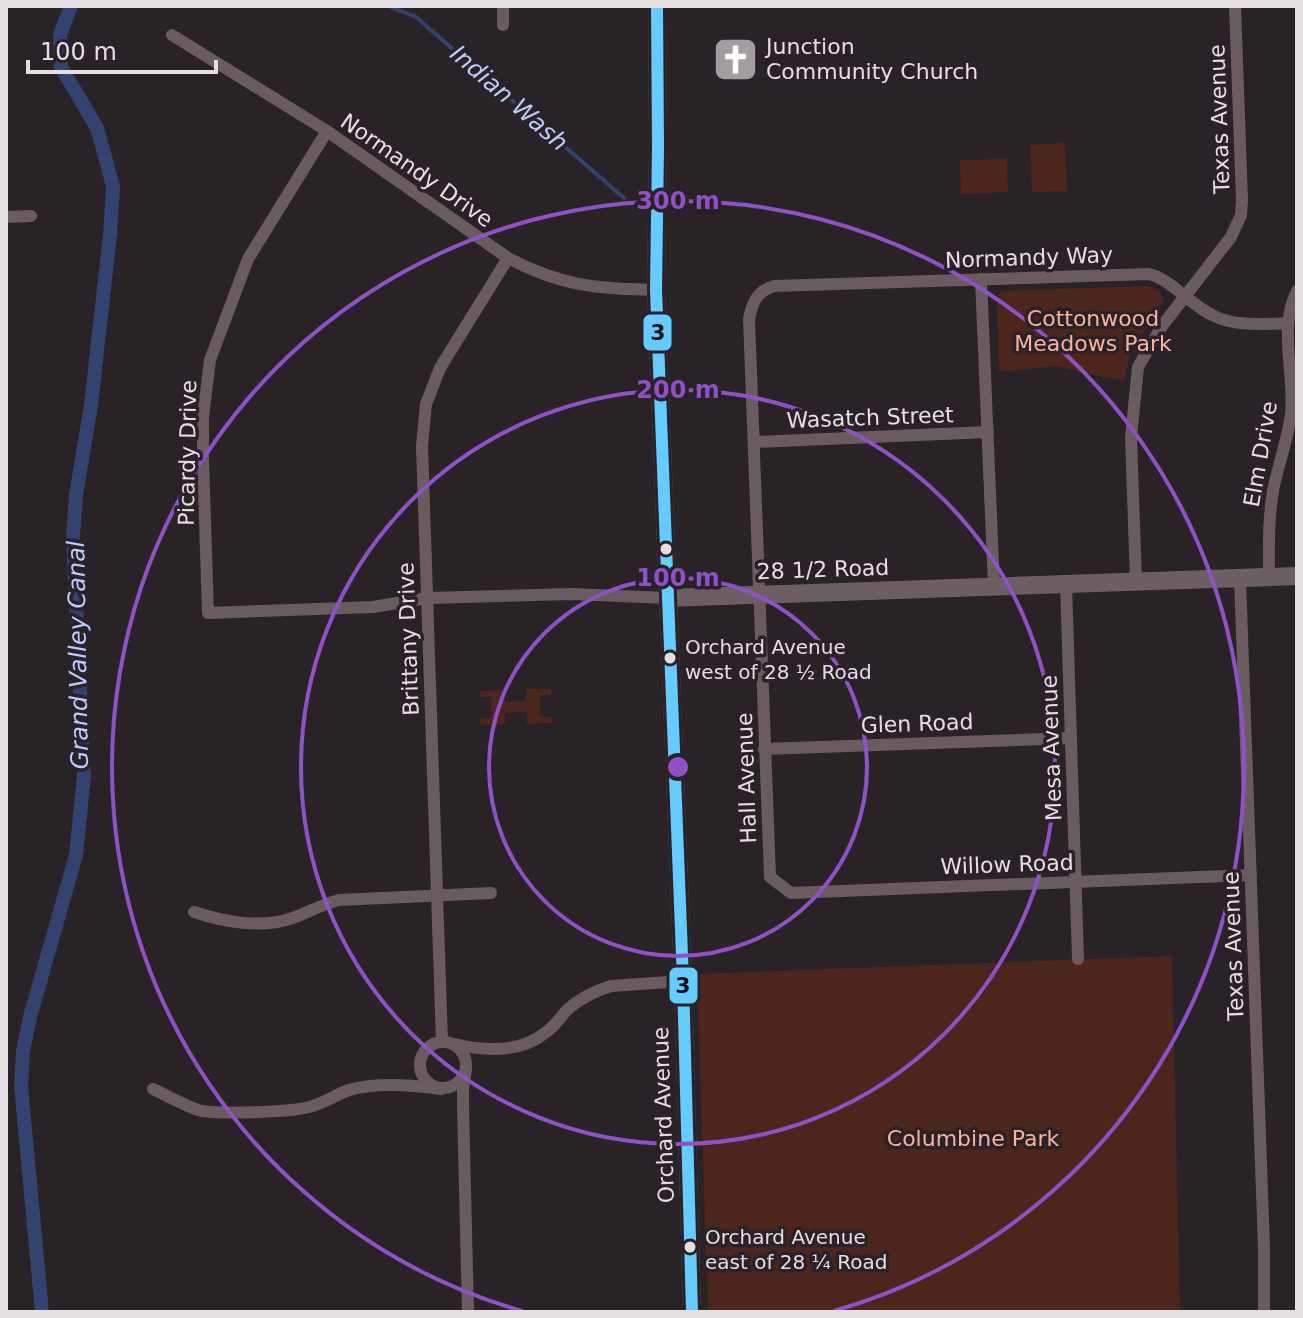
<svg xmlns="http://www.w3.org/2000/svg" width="1303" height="1318" font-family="'DejaVu Sans',sans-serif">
<rect width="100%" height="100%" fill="#292328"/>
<!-- green -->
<g fill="#4c261d">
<path d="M1065 143 1067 191 1032 192 1030 145Z"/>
<path d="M1007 159 1008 192 961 194 960 160Z"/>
<path d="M1149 286C1157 289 1161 292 1164 300L1147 326 1130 355 1124 381 1054 366 999 372 997 298 1001 291Z"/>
<path d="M526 689H551V695H540V716L552 717 553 723 527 724V712L505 713V724L480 725 479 719 491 718V697H480V691L504 690 505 702 526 701Z"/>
<path d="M1172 956 1180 1312H708L697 974Z"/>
</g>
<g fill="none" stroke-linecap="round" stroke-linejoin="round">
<!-- stream -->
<path stroke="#33426e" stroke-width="4" d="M388 6 416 17 624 198"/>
<!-- canal -->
<path stroke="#33426e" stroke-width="14" d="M42 1312 21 1086 23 1051 30 1017 76 855 84 775 73 538 76 495 91 405 110 235 113 186 97 128 61 67 60 35 71 6"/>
<!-- street -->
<g stroke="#695b5f" stroke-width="12">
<path d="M503 6V25"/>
<path d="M172 35 327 131 508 258C563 287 595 288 656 290"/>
<path d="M327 131 248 259 210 360 203 417V459L208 613 373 607 427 598 571 594 667 598"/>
<path d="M6 217 31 216"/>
<path d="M981 279 994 587"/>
<path d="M754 442 988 432"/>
<path d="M1269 577C1269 548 1268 520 1273 491 1278 465 1288 439 1291 413 1295 373 1278 328 1297 291"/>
<path d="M1240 578 1264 1248V1312"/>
<path d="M1136 582 1131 437 1138 367 1162 326 1231 237 1241 215 1242 200 1235 6"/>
<path d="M1066 584 1078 959"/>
<path d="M764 749 1071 738"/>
<path d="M1251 875 791 893 770 877 749 319C752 303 757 291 774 286L1148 274C1167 276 1192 306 1212 315 1235 327 1262 324 1288 323"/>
<path d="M194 912C225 922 260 929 293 918 309 912 323 904 339 900L491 893"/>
<circle cx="443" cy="1065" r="23"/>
<path d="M442 1042 422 446 426 404 440 368 508 258"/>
<path d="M454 1044C484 1051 520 1053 545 1033 554 1027 560 1018 567 1010 580 998 595 991 611 986L683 981"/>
<path d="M466 1069 463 1088V1106L468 1312"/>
<path d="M153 1089C168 1096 183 1105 198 1110 216 1115 290 1112 309 1107 323 1104 335 1095 349 1090 376 1082 413 1085 441 1089"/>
</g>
<!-- secondary -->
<g stroke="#6c5e62" stroke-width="18">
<path d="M657 6 658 146 656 290 683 981 692 1312"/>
<path d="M667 598 1297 576"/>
</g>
<defs>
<path id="bus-1" d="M657 6 658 146 656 290 683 981 692 1312"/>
</defs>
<!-- bus-1 casing -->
<use href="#bus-1" stroke="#2b2129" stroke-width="18"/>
<!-- bus-1 -->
<use href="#bus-1" stroke="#6cf" stroke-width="12"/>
</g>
<!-- distance rings -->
<g fill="none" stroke="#9050c6" stroke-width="4">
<circle cx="678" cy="767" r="189"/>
<circle cx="678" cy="767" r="377"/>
<path d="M522 1311A566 566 0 1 1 834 1311"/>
</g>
<!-- icons -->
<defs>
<symbol id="church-square" viewBox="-11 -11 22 22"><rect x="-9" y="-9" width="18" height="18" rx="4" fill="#a39da2" stroke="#2b2129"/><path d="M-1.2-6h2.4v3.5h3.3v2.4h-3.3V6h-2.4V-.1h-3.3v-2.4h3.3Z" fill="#fff"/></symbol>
</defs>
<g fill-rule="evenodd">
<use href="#church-square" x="710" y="34" width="51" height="51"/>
</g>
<!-- markers -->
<g fill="#e5dfe4" stroke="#2b2129" stroke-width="3">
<circle cx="666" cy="549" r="7"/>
<circle cx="670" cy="658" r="7"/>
<circle cx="690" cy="1247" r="7"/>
</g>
<g text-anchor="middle" stroke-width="7" stroke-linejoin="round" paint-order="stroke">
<!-- bus labels -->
<g font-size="20" fill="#e5dfe4" stroke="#2b2129" text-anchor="start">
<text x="685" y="654">Orchard Avenue<tspan x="685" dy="25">west of 28 ½ Road</tspan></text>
<text x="705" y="1244">Orchard Avenue<tspan x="705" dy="25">east of 28 ¼ Road</tspan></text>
</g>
<!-- poi labels -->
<g font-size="22" fill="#e5dfe4" stroke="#2b2129" text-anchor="start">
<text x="766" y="54">Junction<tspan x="766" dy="25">Community Church</tspan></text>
</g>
<!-- street labels -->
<g font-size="22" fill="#e5dfe4" stroke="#2b2129">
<text transform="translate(1219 119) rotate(-92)" y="8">Texas Avenue</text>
<text transform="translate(417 170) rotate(35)" y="8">Normandy Drive</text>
<text transform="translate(1029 257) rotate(-2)" y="8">Normandy Way</text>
<text transform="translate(870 417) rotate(-2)" y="8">Wasatch Street</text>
<text transform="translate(187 453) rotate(-89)" y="8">Picardy Drive</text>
<text transform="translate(1260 454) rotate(-80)" y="8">Elm Drive</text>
<text transform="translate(823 569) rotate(-2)" y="8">28 1/2 Road</text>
<text transform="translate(408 639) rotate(-92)" y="8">Brittany Drive</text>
<text transform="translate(917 723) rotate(-2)" y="8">Glen Road</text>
<text transform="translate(1051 748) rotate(-92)" y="8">Mesa Avenue</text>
<text transform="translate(746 778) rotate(-92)" y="8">Hall Avenue</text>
<text transform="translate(1007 864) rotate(-2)" y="8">Willow Road</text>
<text transform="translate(1233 946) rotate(-92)" y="8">Texas Avenue</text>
<text transform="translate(663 1115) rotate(-92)" y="8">Orchard Avenue</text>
</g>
<!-- park labels -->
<g font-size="22" fill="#fbb29d" stroke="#2b2129">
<text x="1093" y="326">Cottonwood<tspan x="1093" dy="25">Meadows Park</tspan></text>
<text x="973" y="1146">Columbine Park</text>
</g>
<!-- water labels -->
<g font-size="24" font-style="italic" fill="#bacdfc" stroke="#2b2129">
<text transform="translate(509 98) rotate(41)" y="8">Indian Wash</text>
<text transform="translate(78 655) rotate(-91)" y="8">Grand Valley Canal</text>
</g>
</g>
<circle cx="678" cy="767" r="12" fill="#9050c6" stroke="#2b2129" stroke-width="4"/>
<g font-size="24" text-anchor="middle" font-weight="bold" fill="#9050c6" stroke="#2b2129" stroke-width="7" stroke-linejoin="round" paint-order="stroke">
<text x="678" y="209">300 m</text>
<text x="678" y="398">200 m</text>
<text x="678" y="586">100 m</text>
</g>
<g stroke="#2b2129" stroke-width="3">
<rect x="642" y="313" width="31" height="39" rx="8" fill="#6cf"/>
<rect x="668" y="966" width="31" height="39" rx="8" fill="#6cf"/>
</g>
<g font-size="22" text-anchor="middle" font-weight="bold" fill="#111">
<text x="658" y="340">3</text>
<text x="683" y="993">3</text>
</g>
<!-- border -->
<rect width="1303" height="1318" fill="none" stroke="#e5dfe4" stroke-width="16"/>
<!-- scale -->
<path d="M28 60v12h188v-12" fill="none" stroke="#e5dfe4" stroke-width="4"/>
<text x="40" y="60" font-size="24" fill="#e5dfe4" stroke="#2b2129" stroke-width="6" paint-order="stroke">100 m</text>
</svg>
